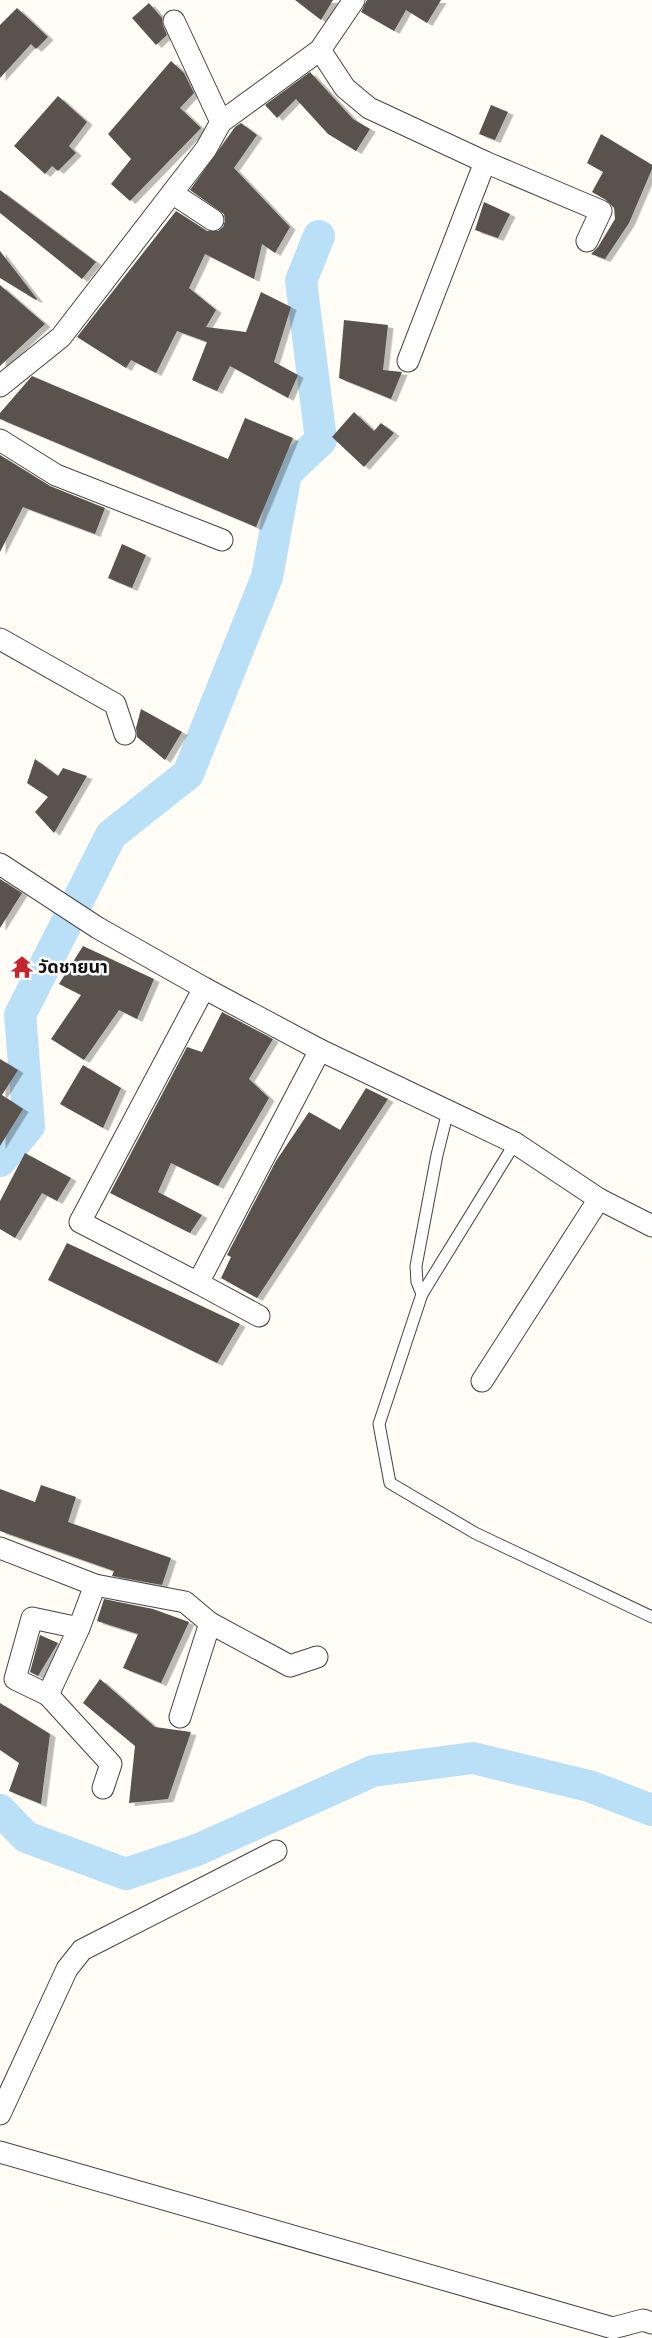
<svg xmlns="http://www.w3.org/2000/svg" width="652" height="2338" font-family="'Zilla Slab','Noto Sans Thai',serif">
<defs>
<filter id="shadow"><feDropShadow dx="5.5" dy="3" stdDeviation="0" flood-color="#0004"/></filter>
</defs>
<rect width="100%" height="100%" fill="#fffdf5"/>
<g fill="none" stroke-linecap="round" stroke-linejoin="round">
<!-- river -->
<g stroke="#b9e0f7" stroke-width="32">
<path d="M0 1161 29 1126 20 1015 111 835 188 774 267 577 286 473 321 440 301 281 319 236"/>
<path d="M0 1810 26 1837 126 1874 197 1850 373 1771 473 1758 589 1786 652 1810"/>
</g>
</g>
<!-- building -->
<g fill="#5a524d" filter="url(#shadow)">
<path d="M295 0H333L321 20Z"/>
<path d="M367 0H441L427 23 406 10 394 31 361 12Z"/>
<path d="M149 3 162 18 163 26 167 35 156 45 132 18Z"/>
<path d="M17 8 48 37 36 49 31 44 0 78V25Z"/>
<path d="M171 61 184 73 194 93 180 108 201 128 130 201 111 184 131 159 108 134Z"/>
<path d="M310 72 353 119 370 129 356 151 328 134 296 99 277 118 265 105Z"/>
<path d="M58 96 87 122 69 146 76 153 58 171 52 166 45 174 14 146Z"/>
<path d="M491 105 508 112 495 140 479 134Z"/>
<path d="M241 123 257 135 234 168 290 227 275 253 262 244 254 279 205 254 189 288 216 310 206 327 246 332 261 292 291 307 274 362 298 375 288 398 230 366 217 391 192 380 207 342 177 331 156 373 131 360 126 368 77 337 176 211 207 231H218L223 227 225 221 224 214 190 190 235 127Z"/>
<path d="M601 134 652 165V169L629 223 605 259 591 254 598 247 615 219 614 208 606 200 592 192 603 172 587 163Z"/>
<path d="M0 190 96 262 82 279 0 213Z"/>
<path d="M484 202 510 214 498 238 475 230Z"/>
<path d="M0 251 37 299 36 300 0 278Z"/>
<path d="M0 285 45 324 0 366Z"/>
<path d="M344 320 388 325 383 370 402 372 391 399 339 378Z"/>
<path d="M32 376 228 459 245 418 293 438 256 527 0 419V413Z"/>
<path d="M354 412 374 431 381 423 394 433 364 467 332 437Z"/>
<path d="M0 455 50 486 105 508 95 534 23 507 0 552Z"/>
<path d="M122 544 146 555 132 588 108 578Z"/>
<path d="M141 709 182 732 165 760 137 737 136 728Z"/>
<path d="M35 759 58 776 63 768 87 776 54 833 35 812 48 797 27 783Z"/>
<path d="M0 879 22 893 0 928Z"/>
<path d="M83 946 154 979 137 1019 119 1010 84 1060 51 1039 81 995 59 984Z"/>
<path d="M222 1012 273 1039 249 1079 269 1098 218 1186 171 1163 158 1192 202 1215 190 1233 110 1193 187 1047 202 1052Z"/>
<path d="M0 1059 18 1070 2 1095 23 1109 0 1146Z"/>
<path d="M83 1065 121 1088 103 1128 60 1104Z"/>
<path d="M366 1088 388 1099 257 1298 221 1278 231 1257 227 1255 276 1161 309 1112 340 1130Z"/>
<path d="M25 1153 71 1178 57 1201 42 1193 15 1238 0 1229V1201Z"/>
<path d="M67 1243 240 1324 217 1363 48 1280Z"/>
<path d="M41 1485 76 1497 68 1522 171 1558 162 1585 112 1576 114 1571 0 1531V1489L35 1502Z"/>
<path d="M104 1599 153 1609 189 1622 161 1683 123 1668 138 1634 97 1621Z"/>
<path d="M40 1635 58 1643 38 1676 30 1672Z"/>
<path d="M100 1679 155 1727 191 1732 168 1799 129 1803 135 1746 83 1703Z"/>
<path d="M0 1703 50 1734 41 1804 9 1791 19 1763 0 1750Z"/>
</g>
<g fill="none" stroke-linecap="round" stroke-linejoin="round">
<defs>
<g id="service">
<path d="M515 1143 422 1294 379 1424 390 1483 475 1533 652 1617"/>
<path d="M422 1294 417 1282 416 1266 437 1155 448 1111"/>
</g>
<g id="minor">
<path d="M174 21 221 122"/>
<path d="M320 50 345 88 369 108 485 162 408 361"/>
<path d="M485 162 601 211 587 241"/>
<path d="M172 193 213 220"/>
<path d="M0 386 61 337 206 149 221 122 320 50 354 0"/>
<path d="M0 440 56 475 222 540"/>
<path d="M0 639 115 704 125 734"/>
<path d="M0 864 98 928 204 988 320 1050 515 1143 599 1199 652 1226"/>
<path d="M204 988 80 1222 198 1283 320 1050"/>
<path d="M198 1283 259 1316"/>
<path d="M482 1381 599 1199"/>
<path d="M0 1548 95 1585 79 1628 48 1695 15 1679 32 1618 79 1628"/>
<path d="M95 1585 185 1602 210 1623 290 1666 317 1657"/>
<path d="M48 1695 111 1764 103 1788"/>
<path d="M180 1717 210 1623"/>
<path d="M0 2114 67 1969 82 1950 276 1851"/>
<path d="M0 2152 613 2328 643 2320 652 2323"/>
</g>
</defs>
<!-- service casing -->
<use href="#service" stroke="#444" stroke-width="13"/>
<!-- minor casing -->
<use href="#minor" stroke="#444" stroke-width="23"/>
<!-- service -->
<use href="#service" stroke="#fff" stroke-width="11"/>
<!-- minor -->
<use href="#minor" stroke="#fff" stroke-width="21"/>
</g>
<!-- icons -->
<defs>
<symbol id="temple-bare" viewBox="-9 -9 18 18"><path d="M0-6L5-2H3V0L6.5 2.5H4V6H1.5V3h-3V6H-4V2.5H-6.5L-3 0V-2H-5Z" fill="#c4262e" stroke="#fff" stroke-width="2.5" paint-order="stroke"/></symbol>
</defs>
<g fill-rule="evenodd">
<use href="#temple-bare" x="6" y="951" width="32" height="32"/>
</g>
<g text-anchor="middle" stroke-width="5" stroke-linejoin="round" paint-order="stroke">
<!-- poi labels -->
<g font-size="18" font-weight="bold" fill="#111" stroke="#fff" text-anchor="start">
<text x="38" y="973">วัดชายนา</text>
</g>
</g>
</svg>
